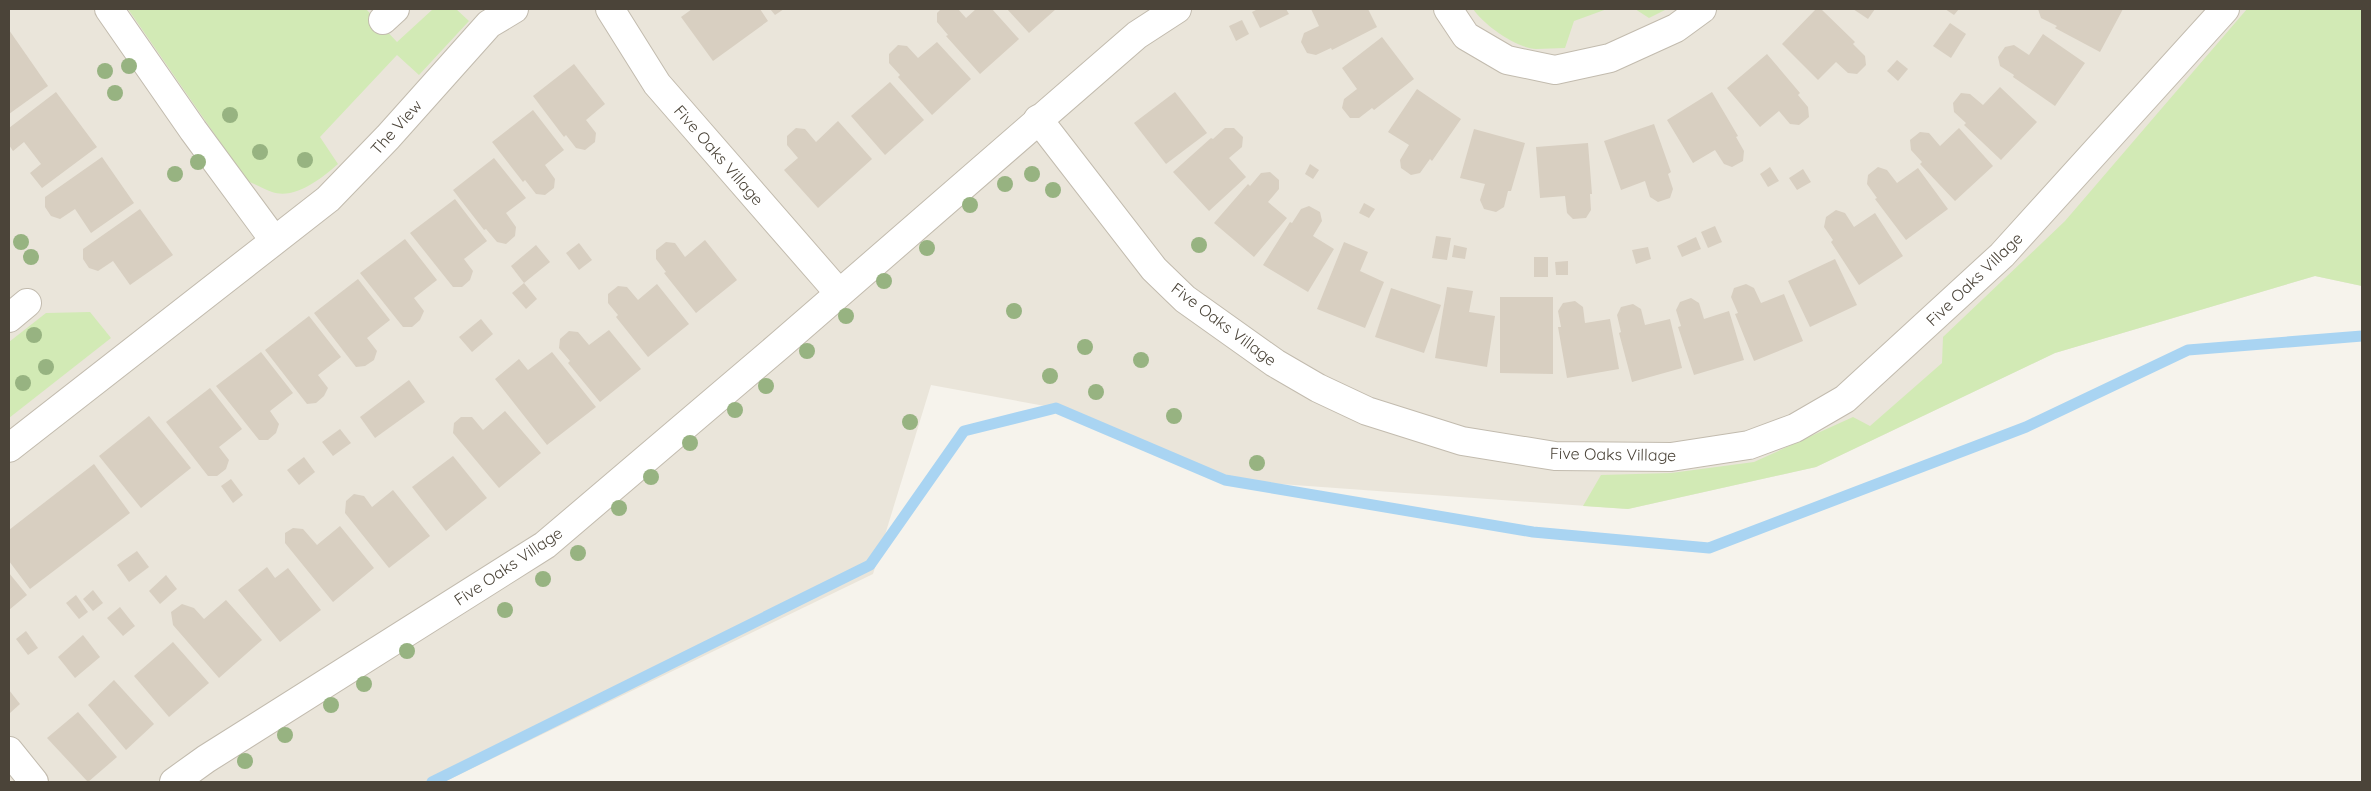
<svg xmlns="http://www.w3.org/2000/svg" width="2371" height="791" font-family="Quicksand,sans-serif">
<rect width="100%" height="100%" fill="#f6f3ec"/>
<!-- residential -->
<path fill="#eae5da" d="M9 9H2362V286L2315 276 2055 353 1816 467 1628 509 1225 480 1056 408 931 385 873 574 444 782H9Z"/>
<!-- green -->
<g fill="#d2eab5">
<path d="M128 9H366L397 42 433 9H456L469 21 419 75 397 55 320 137 338 164C322 178 295 200 272 192 264 189 255 184 247 181Z"/>
<path d="M1473 9H1607L1574 21 1565 48C1555 48 1546 49 1536 49 1516 48 1484 25 1473 9Z"/>
<path d="M1635 9H1667L1649 18Z"/>
<path d="M2247 9H2362V286L2315 276 2055 353 1816 467 1628 509 1583 506 1601 475 1671 473 1754 462 1853 417 1870 426 1942 363 1943 337 2065 221Z"/>
<path d="M90 312 111 338 9 418V342L46 313Z"/>
</g>
<g fill="none" stroke-linecap="round" stroke-linejoin="round">
<!-- stream -->
<path stroke="#a9d4f2" stroke-width="11" d="M432 782 870 565 964 431 1056 408 1225 480 1533 532 1709 548 2026 427 2188 350 2362 336"/>
</g>
<!-- building -->
<g fill="#d8cfc1">
<path d="M692 9H760L768 21 713 61 681 17Z"/>
<path d="M770 9H784L775 15Z"/>
<path d="M941 9H958L966 18 976 9H992L1019 39 980 74 946 36 948 35 937 22V13Z"/>
<path d="M1007 9H1056L1029 33Z"/>
<path d="M1258 9H1286L1289 14 1260 28 1252 12Z"/>
<path d="M1311 9H1368L1377 27 1332 50 1331 48 1316 55 1307 53 1301 42 1304 33 1319 26Z"/>
<path d="M1816 9H1821L1855 42 1853 44 1865 56 1866 65 1857 74 1848 73 1836 62 1818 80 1782 44Z"/>
<path d="M1853 9H1875L1868 19Z"/>
<path d="M1945 9H1959L1954 15Z"/>
<path d="M2038 9H2123L2100 52 2055 28 2057 26 2041 18Z"/>
<path d="M1242 20 1249 34 1236 41 1229 26Z"/>
<path d="M1950 23 1966 34 1951 58 1933 46Z"/>
<path d="M9 30 48 86 9 114Z"/>
<path d="M2043 34 2085 63 2055 106 2013 77 2014 75 2000 66 1998 57 2005 47 2014 45 2029 55Z"/>
<path d="M1382 37 1414 79 1374 110 1372 108 1359 118H1350L1342 108 1344 99 1357 89 1342 68Z"/>
<path d="M937 42 971 79 932 115 898 77 900 75 889 63V54L898 45 907 46 918 58Z"/>
<path d="M1767 54 1800 93 1798 95 1808 107 1809 117 1799 125 1790 124 1779 111 1760 127 1727 88Z"/>
<path d="M1897 60 1908 69 1898 81 1887 71Z"/>
<path d="M574 64 605 104 586 120 596 133 595 142 585 150 576 148 566 135 564 137 533 96Z"/>
<path d="M890 82 924 120 885 155 851 116Z"/>
<path d="M2000 87 2037 122 2001 160 1964 125 1966 123 1954 112 1953 103 1961 93 1970 94 1983 105Z"/>
<path d="M1417 89 1461 119 1432 161 1430 159 1420 173 1411 175 1401 168 1400 160 1409 145 1388 132Z"/>
<path d="M56 92 97 147 42 188 30 173 41 164 24 142 13 151 9 145V128Z"/>
<path d="M1175 92 1207 133 1166 164 1134 123Z"/>
<path d="M1712 92 1738 136 1736 137 1744 151 1743 161 1732 167 1724 164 1715 150 1693 163 1667 120Z"/>
<path d="M533 110 564 150 545 165 555 179 554 188 545 195 536 194 525 180 523 182 492 142Z"/>
<path d="M838 121 872 159 818 208 784 170 798 158 787 145V136L796 128 805 129 816 142Z"/>
<path d="M1654 124 1671 172 1668 174 1673 189 1670 198 1658 202 1650 197 1645 181 1621 190 1604 141Z"/>
<path d="M1225 128H1234L1243 137 1242 147 1229 158 1246 177 1209 211 1173 172 1211 138 1213 139Z"/>
<path d="M1959 128 1993 166 1955 201 1920 164 1922 162 1911 150 1910 140 1920 132 1929 133 1940 146Z"/>
<path d="M1474 129 1525 143 1511 191H1508L1504 207 1496 212 1484 209 1480 200 1485 184 1460 178Z"/>
<path d="M1588 143 1592 194H1590L1591 210 1586 218 1573 219 1567 213 1565 196 1540 198 1536 147Z"/>
<path d="M102 157 134 203 91 233 75 209 60 219 51 216 45 207V197Z"/>
<path d="M494 158 526 198 506 213 516 227 515 236 506 244 497 242 486 229 484 230 453 190Z"/>
<path d="M1310 164 1319 170 1313 179 1305 174Z"/>
<path d="M1770 167 1779 181 1768 187 1760 174Z"/>
<path d="M1878 167 1887 170 1897 183 1918 168 1948 209 1906 240 1875 199 1877 198 1867 184 1868 175Z"/>
<path d="M1803 169 1811 182 1797 190 1789 178Z"/>
<path d="M1270 172 1279 180V189L1268 202 1287 218 1254 257 1214 223 1248 184 1250 186 1261 173Z"/>
<path d="M455 199 487 241 464 259 473 271 470 280 462 287H453L410 233Z"/>
<path d="M1364 203 1375 209 1369 218 1359 213Z"/>
<path d="M1309 206 1320 212 1322 221 1313 236 1334 249 1308 292 1263 265 1290 222 1292 223 1301 209Z"/>
<path d="M140 209 173 255 130 285 113 261 98 271 89 268 83 259V249Z"/>
<path d="M1836 210 1845 213 1854 227 1875 213 1903 256 1859 285 1831 242 1833 240 1824 227 1826 217Z"/>
<path d="M1715 226 1722 242 1708 248 1701 232Z"/>
<path d="M1436 236 1451 238 1447 260 1432 258Z"/>
<path d="M1696 237 1701 249 1682 257 1677 246Z"/>
<path d="M405 239 437 280 414 298 424 311 420 320 412 327H403L360 273Z"/>
<path d="M705 240 737 280 696 313 664 273 666 272 656 259V250L666 242 675 243 685 257Z"/>
<path d="M1344 242 1368 252 1360 271 1384 282 1365 328 1317 309Z"/>
<path d="M579 243 592 260 579 270 566 253Z"/>
<path d="M536 245 550 262 524 283 511 266Z"/>
<path d="M1454 245 1467 248 1465 259 1452 257Z"/>
<path d="M1648 247 1651 259 1636 264 1632 250Z"/>
<rect x="1534" y="257" width="14" height="20"/>
<path d="M1835 259 1857 305 1810 327 1788 281Z"/>
<path d="M1568 261V275H1556L1555 262Z"/>
<path d="M358 279 390 320 367 338 377 351 374 360 365 366 356 367 314 313Z"/>
<path d="M524 283 537 299 526 309 512 293Z"/>
<path d="M657 284 689 324 648 357 616 317 618 315 608 303V294L618 286 627 287 638 300Z"/>
<path d="M1746 284 1754 288 1761 303 1784 294 1803 341 1754 361 1735 314 1738 313 1731 297 1734 288Z"/>
<path d="M1447 287 1473 291 1469 312 1495 316 1487 367 1435 358Z"/>
<path d="M1391 288 1441 305 1424 353 1375 337Z"/>
<path d="M1500 297H1553V374L1500 373Z"/>
<path d="M1691 298 1699 303 1704 319 1729 311 1744 360 1694 375 1678 327 1681 326 1676 310 1680 302Z"/>
<path d="M1575 301 1583 307 1585 323 1610 319 1619 369 1567 378 1558 327H1561L1558 311 1563 303Z"/>
<path d="M1633 304 1641 309 1645 325 1670 319 1682 368 1632 382 1619 333 1621 332 1617 315 1621 307Z"/>
<path d="M309 316 341 357 318 375 328 388 324 396 316 403 307 404 265 350Z"/>
<path d="M481 319 493 334 472 352 459 337Z"/>
<path d="M609 330 641 369 600 402 568 363 570 361 559 348 560 339 569 331 578 332 589 345Z"/>
<path d="M261 352 293 393 270 411 279 424 276 433 268 440H259L216 386Z"/>
<path d="M552 352 596 407 547 445 495 379 519 359 528 370Z"/>
<path d="M409 380 425 402 375 438 360 417Z"/>
<path d="M210 388 242 429 219 447 229 460 226 469 217 476H208L166 422Z"/>
<path d="M505 411 541 453 499 488 453 433 454 423 461 417H472L483 430Z"/>
<path d="M149 416 191 468 141 508 99 456Z"/>
<path d="M340 429 351 443 333 456 322 442Z"/>
<path d="M453 456 487 498 446 531 412 487Z"/>
<path d="M304 457 315 472 299 485 287 470Z"/>
<path d="M94 464 130 513 30 589 9 561V530Z"/>
<path d="M231 479 243 495 233 503 221 486Z"/>
<path d="M393 490 430 536 389 568 345 513 346 501 354 494 364 496 372 507Z"/>
<path d="M340 526 374 568 333 602 285 543V533L293 528 303 529 317 545Z"/>
<path d="M137 551 149 567 129 582 117 565Z"/>
<path d="M267 567 275 578 288 568 321 610 280 642 238 590Z"/>
<path d="M9 573 27 595 9 610Z"/>
<path d="M166 575 177 589 160 604 149 591Z"/>
<path d="M93 590 103 603 93 611 83 599Z"/>
<path d="M76 595 88 612 79 619 66 603Z"/>
<path d="M226 600 262 640 219 678 173 625 171 612 182 604 194 608 204 619Z"/>
<path d="M120 607 135 626 123 636 107 618Z"/>
<path d="M26 631 38 648 28 655 16 639Z"/>
<path d="M83 635 100 657 75 678 58 657Z"/>
<path d="M173 642 209 683 169 717 134 676Z"/>
<path d="M114 680 154 724 126 750 88 705Z"/>
<path d="M9 690 20 704 10 713 9 711Z"/>
<path d="M78 712 117 757 88 782 47 738Z"/>
</g>
<g fill="none" stroke-linecap="round" stroke-linejoin="round">
<defs>
<g id="minor">
<path d="M109 9 193 130 274 240"/>
<path d="M610 9 657 84 839 293"/>
<path d="M1448 9 1466 36 1507 60 1555 70 1610 58 1676 28 1702 9"/>
<path d="M383 20 395 9"/>
<path d="M1038 119 1154 269 1185 299 1275 363 1318 388 1367 411 1462 441 1555 456 1671 457 1749 445 1795 428 1845 399 2002 255 2225 9"/>
<path d="M9 318 27 303"/>
<path d="M9 448 328 199 388 137 489 24 514 9"/>
<path d="M9 751 34 782"/>
<path d="M174 782 206 759 545 545 780 345 1137 35 1177 9"/>
</g>
</defs>
<!-- minor casing -->
<use href="#minor" stroke="#c2bbae" stroke-width="30"/>
<!-- minor -->
<use href="#minor" stroke="#fff" stroke-width="28"/>
</g>
<!-- trees -->
<g fill="#97b381">
<circle cx="129" cy="66" r="8"/>
<circle cx="105" cy="71" r="8"/>
<circle cx="115" cy="93" r="8"/>
<circle cx="230" cy="115" r="8"/>
<circle cx="260" cy="152" r="8"/>
<circle cx="305" cy="160" r="8"/>
<circle cx="198" cy="162" r="8"/>
<circle cx="175" cy="174" r="8"/>
<circle cx="1032" cy="174" r="8"/>
<circle cx="1005" cy="184" r="8"/>
<circle cx="1053" cy="190" r="8"/>
<circle cx="970" cy="205" r="8"/>
<circle cx="21" cy="242" r="8"/>
<circle cx="1199" cy="245" r="8"/>
<circle cx="927" cy="248" r="8"/>
<circle cx="31" cy="257" r="8"/>
<circle cx="884" cy="281" r="8"/>
<circle cx="1014" cy="311" r="8"/>
<circle cx="846" cy="316" r="8"/>
<circle cx="34" cy="335" r="8"/>
<circle cx="1085" cy="347" r="8"/>
<circle cx="807" cy="351" r="8"/>
<circle cx="1141" cy="360" r="8"/>
<circle cx="46" cy="367" r="8"/>
<circle cx="1050" cy="376" r="8"/>
<circle cx="23" cy="383" r="8"/>
<circle cx="766" cy="386" r="8"/>
<circle cx="1096" cy="392" r="8"/>
<circle cx="735" cy="410" r="8"/>
<circle cx="1174" cy="416" r="8"/>
<circle cx="910" cy="422" r="8"/>
<circle cx="690" cy="443" r="8"/>
<circle cx="1257" cy="463" r="8"/>
<circle cx="651" cy="477" r="8"/>
<circle cx="619" cy="508" r="8"/>
<circle cx="578" cy="553" r="8"/>
<circle cx="543" cy="579" r="8"/>
<circle cx="505" cy="610" r="8"/>
<circle cx="407" cy="651" r="8"/>
<circle cx="364" cy="684" r="8"/>
<circle cx="331" cy="705" r="8"/>
<circle cx="285" cy="735" r="8"/>
<circle cx="245" cy="761" r="8"/>
</g>
<g text-anchor="middle" stroke-width="4" stroke-linejoin="round" paint-order="stroke">
<!-- street labels -->
<g font-size="16" fill="#4b4439" stroke="#fff">
<text transform="translate(396 127) rotate(-48)" y="6">The View</text>
<text transform="translate(719 155) rotate(49)" y="6">Five Oaks Village</text>
<text transform="translate(1974 279) rotate(-44)" y="6">Five Oaks Village</text>
<text transform="translate(1224 324) rotate(37)" y="6">Five Oaks Village</text>
<text transform="translate(1613 454) rotate(1)" y="6">Five Oaks Village</text>
<text transform="translate(508 566) rotate(-34)" y="6">Five Oaks Village</text>
</g>
</g>
<!-- border -->
<rect width="2371" height="791" fill="none" stroke="#4b4439" stroke-width="20"/>
</svg>
